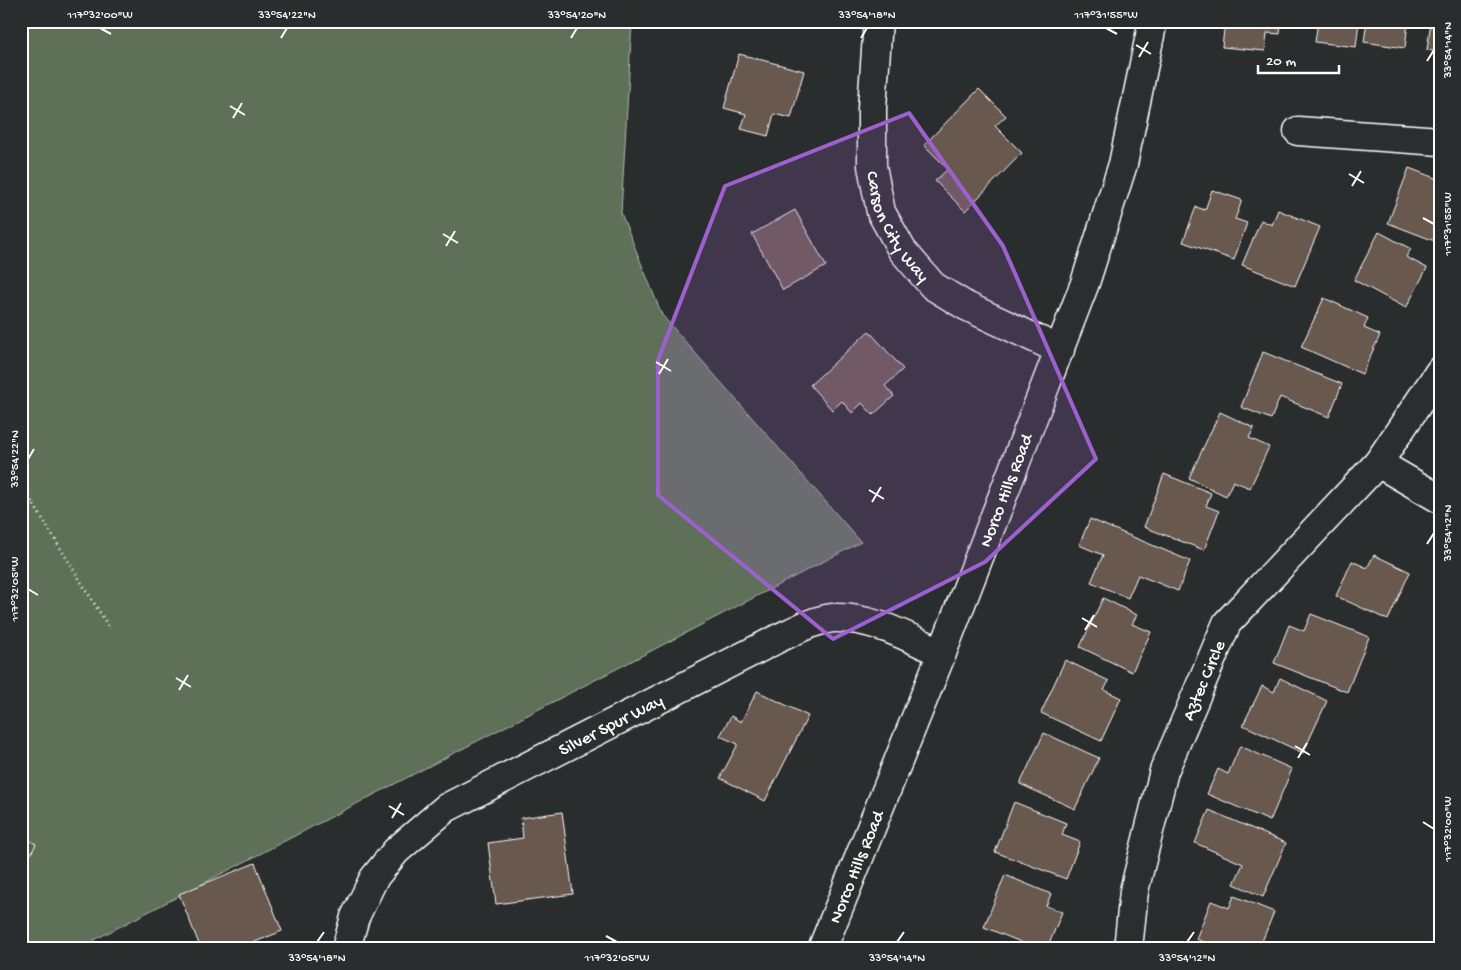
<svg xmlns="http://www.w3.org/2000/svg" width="1461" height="970" font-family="'Gochi Hand',sans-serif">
<rect width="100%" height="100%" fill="#2a2d2e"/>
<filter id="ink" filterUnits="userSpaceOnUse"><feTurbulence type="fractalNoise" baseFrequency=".02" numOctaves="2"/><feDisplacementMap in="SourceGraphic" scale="10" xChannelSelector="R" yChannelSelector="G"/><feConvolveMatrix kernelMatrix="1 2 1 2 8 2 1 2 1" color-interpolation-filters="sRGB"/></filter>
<g filter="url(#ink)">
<!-- green -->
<path fill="#5e7059" stroke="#aeb8ac" d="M21 21H632L621 213 662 315 861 542 94 940 100 949H21Z"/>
<!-- building -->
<g fill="#67584e" stroke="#fff">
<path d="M1225 21H1281L1280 34 1267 33 1265 51 1222 47Z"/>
<path d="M1318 21H1359L1356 47 1315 42Z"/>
<path d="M1367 21H1416V23L1408 22 1405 48 1364 42Z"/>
<path d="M1431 21H1440V52L1427 50Z"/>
<path d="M739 54 804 71 791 118 774 114 768 136 741 129 746 114 724 108Z"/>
<path d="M979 89 1006 116 995 126 1022 153 965 211 935 181 948 169 924 145Z"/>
<path d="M1409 168 1440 180V243L1388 223Z"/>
<path d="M1212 190 1242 200 1235 219 1247 223 1234 260 1183 242 1196 207 1205 210Z"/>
<path d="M795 210 826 266 783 290 752 234Z"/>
<path d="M1278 210 1320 227 1295 286 1242 265 1261 220 1272 225Z"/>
<path d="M1379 232 1411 249 1406 257 1427 268 1406 308 1354 280Z"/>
<path d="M1324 298 1368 318 1364 328 1380 335 1362 374 1301 347Z"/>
<path d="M869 331 903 369 885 386 894 396 873 415 862 403 852 413 842 401 832 410 810 385Z"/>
<path d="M1263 352 1342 384 1329 417 1280 397 1271 419 1241 407Z"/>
<path d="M1220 412 1254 428 1249 438 1269 447 1250 488 1233 481 1226 496 1189 478Z"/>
<path d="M1164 474 1211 493 1206 506 1219 511 1204 550 1144 527Z"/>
<path d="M1090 519 1190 561 1178 591 1138 575 1128 598 1091 582 1103 555 1079 545Z"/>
<path d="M1374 555 1410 572 1388 620 1336 596 1352 561 1367 568Z"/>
<path d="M1103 598 1137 615 1132 624 1151 632 1132 672 1080 647Z"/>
<path d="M1311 614 1369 637 1347 692 1274 663 1289 625 1304 631Z"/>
<path d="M1065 660 1109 681 1104 690 1121 698 1101 741 1041 713Z"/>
<path d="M1280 678 1327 701 1303 753 1243 725 1262 686 1274 692Z"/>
<path d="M757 691 808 716 765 801 720 778 738 744 720 736 731 716 741 722Z"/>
<path d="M1044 733 1099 758 1075 809 1020 784Z"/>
<path d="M1240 746 1292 769 1270 821 1207 794 1218 769 1228 774Z"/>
<path d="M1014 802 1066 823 1062 835 1080 842 1066 879 995 852Z"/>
<path d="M1209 810 1286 843 1263 897 1234 884 1243 864 1195 843Z"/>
<path d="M562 812 573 894 496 904 488 843 523 838 521 818Z"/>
<path d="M25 838 36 844 31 854 21 849Z"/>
<path d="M255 863 282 931 238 949H201L179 894Z"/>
<path d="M1005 875 1051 894 1046 906 1062 912 1047 949H1038L984 927Z"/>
<path d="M1234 896 1274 912 1259 949H1220L1196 939 1211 901 1229 908Z"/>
<path d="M992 943 1011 949H991Z"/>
</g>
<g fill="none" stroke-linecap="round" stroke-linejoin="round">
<defs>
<g id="minor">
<path id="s1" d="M878 21 872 108V166L881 212 902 250 933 286 966 306 1060 350"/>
<path d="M1298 131 1440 141"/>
<path d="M1378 463 1440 499"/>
<path id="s2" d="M346 949 355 917 374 878 396 851 446 808 779 638C796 630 814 620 833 618 871 616 909 638 942 653"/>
<path id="s3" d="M1128 949 1134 891 1164 771 1227 623 1378 463 1440 371"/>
</g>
<g id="tertiary">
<path id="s4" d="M822 949 942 653 1085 283 1123 164 1153 21"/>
</g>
</defs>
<!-- minor casing -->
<use href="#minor" stroke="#fff" stroke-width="31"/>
<!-- tertiary casing -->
<use href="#tertiary" stroke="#fff" stroke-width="31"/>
<!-- path -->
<path stroke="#fff" stroke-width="3" stroke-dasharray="1 4" stroke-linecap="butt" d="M21 484 110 629"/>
<!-- minor -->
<use href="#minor" stroke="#2a2d2e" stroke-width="28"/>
<!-- tertiary -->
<use href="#tertiary" stroke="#2a2d2e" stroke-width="28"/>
</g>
</g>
<!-- marked area -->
<path fill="#9c61cf" fill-opacity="0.2" stroke="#9c61cf" stroke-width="4" stroke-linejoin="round" d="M909 113 1003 246 1096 459 985 562 833 639 658 495V360L725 186Z"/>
<!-- ticks -->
<path fill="none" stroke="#fff" stroke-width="2" d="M100 28 111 34M1106 28 1117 34M281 38 287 28M571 38 577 28M861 38 867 28M1136 45 1151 54M1139 57 1148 42M1427 61 1434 50M230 106 245 115M233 118 242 103M1349 174 1364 183M1352 186 1361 171M1423 218 1434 224M443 234 458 243M446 246 455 231M656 362 671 371M659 374 668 359M28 459 34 449M869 490 884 499M872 502 881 487M1427 544 1434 533M28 589 38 595M1082 618 1097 627M1085 630 1094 615M176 678 191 687M179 690 188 675M1295 746 1310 755M1298 758 1307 743M389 806 404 815M392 818 401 803M1423 822 1434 829M606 936 617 942M317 942 324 932M897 942 904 932M1187 942 1194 932"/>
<g text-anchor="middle" stroke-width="4" stroke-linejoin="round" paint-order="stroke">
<!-- street labels -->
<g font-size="18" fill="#fff" stroke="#2a2d2e">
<text dy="6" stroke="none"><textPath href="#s1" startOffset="212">Carson City Way</textPath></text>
<text dy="6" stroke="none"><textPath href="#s4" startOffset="494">Norco Hills Road</textPath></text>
<text dy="6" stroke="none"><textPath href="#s3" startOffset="281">Aztec Circle</textPath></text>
<text dy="6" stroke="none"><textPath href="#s2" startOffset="362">Silver Spur Way</textPath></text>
<text dy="6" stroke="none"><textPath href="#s4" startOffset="89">Norco Hills Road</textPath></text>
</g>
</g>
<!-- margin -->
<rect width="1461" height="970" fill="none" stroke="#2a2d2e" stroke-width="55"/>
<!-- scale -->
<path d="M1258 65v8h81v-8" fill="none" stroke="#ffffff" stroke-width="2.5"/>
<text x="1266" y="65" font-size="15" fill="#ffffff" stroke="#2a2d2e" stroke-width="4" paint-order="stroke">20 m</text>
<rect x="28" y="28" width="1406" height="914" fill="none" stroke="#fff" stroke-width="2"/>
<g font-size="12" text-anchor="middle" fill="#fff">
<text x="100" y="18">117°32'00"W</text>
<text x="287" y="18">33°54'22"N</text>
<text x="577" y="18">33°54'20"N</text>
<text x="867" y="18">33°54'18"N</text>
<text x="1106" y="18">117°31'55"W</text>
<text transform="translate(1447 50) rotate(-90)" y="4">33°54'14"N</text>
<text transform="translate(1447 224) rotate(-90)" y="4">117°31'55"W</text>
<text transform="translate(14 459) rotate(-90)" y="4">33°54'22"N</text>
<text transform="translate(1447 533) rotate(-90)" y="4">33°54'12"N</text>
<text transform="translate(14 589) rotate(-90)" y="4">117°32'05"W</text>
<text transform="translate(1447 829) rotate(-90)" y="4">117°32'00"W</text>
<text x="317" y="961">33°54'18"N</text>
<text x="617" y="961">117°32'05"W</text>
<text x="897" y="961">33°54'14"N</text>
<text x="1187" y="961">33°54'12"N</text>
</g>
</svg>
